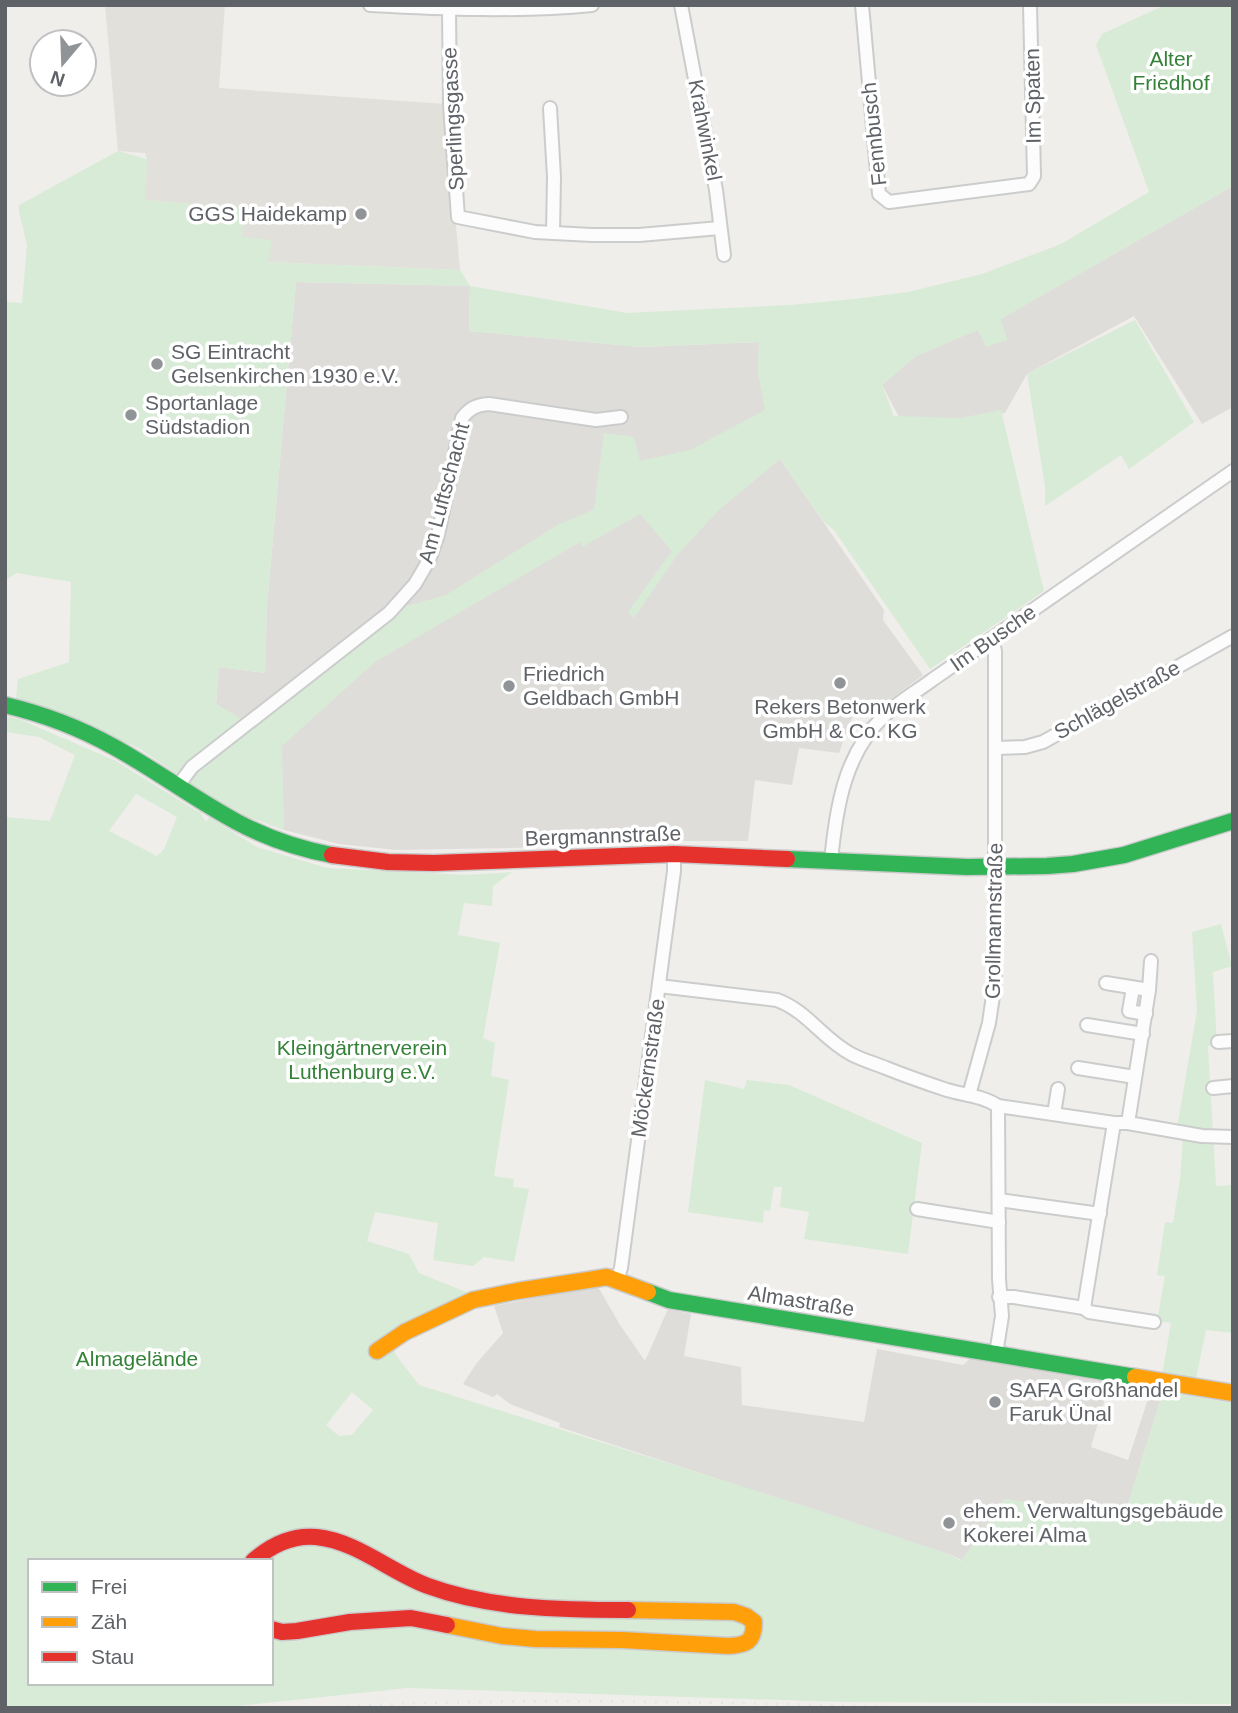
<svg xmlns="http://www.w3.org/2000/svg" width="1238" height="1713" font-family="Helvetica,sans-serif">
<rect width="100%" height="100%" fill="#efeeea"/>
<!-- industrial -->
<g fill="#dfddda">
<path d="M1233 186V407L1202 424 1134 316 1027 374 1005 413 965 422 900 419 882 385 916 356 979 329 1007 340 1000 319Z"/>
<path d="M296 282 470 286 469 331 641 347 759 342 758 373 780 459 884 610 883 620 923 675 890 700H852V718L839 753 799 748 792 785 755 780 748 841H671L511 848 396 850 339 844 284 830 281 746 216 704 219 667 265 673 267 605Z"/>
<path d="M597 1285 620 1325 645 1361 668 1309 691 1314 684 1356 741 1367 742 1405 864 1422 877 1349 963 1365 973 1356 1110 1381 1091 1447 1128 1460 1151 1390 1163 1392 1124 1517 1005 1499 962 1560 951 1555 559 1427 560 1423 510 1404 497 1394 493 1397 463 1384 476 1364 503 1333 494 1306Z"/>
</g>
<!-- education -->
<path fill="#e2e0da" d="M105 5H225L219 88 445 104 460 270 268 262 242 237 243 208 144 200 147 159 145 153 118 151Z"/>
<!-- green -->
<g fill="#d8ebd6" fill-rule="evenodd">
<path d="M1165 5H1233V186L1001 319 1007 340 986 347 978 330 916 356 882 385 894 416 961 418 1001 410 1044 591 930 669 834 530 824 522 780 459 718 511 678 554 634 618 628 612 672 551 640 514 582 547 580 542 375 662 282 746 284 830 251 818 221 802 198 788 137 747 16 699 18 679 69 662 71 582 17 573 5 580V302L22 303 27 245 19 212V205L118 151 147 159 145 200 244 208 242 237 272 240 268 262 460 270 470 286 627 313 790 305 854 299 908 292 982 274 1061 244 1149 192 1096 45 1102 34ZM296 282 470 286 469 331 641 347 759 342 758 373 765 410 690 450 640 461 634 437 604 433 594 509C581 516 569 519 556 526L446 595 403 607 253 726 216 704 219 667 265 673 267 605Z"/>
<path d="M1135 320 1194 422 1129 469 1121 455 1045 506V486L1027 374Z"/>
<path d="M5 716 19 719 116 761 200 813 202 812 201 814 206 822 209 817 257 847 327 868 467 875 512 872 493 886 492 906 464 903 458 935 459 939V935L500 943 483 1038 495 1043 491 1076 509 1080 494 1176 514 1179 513 1187 529 1189 514 1262 484 1257 473 1266 433 1260 438 1223 375 1212 367 1241 409 1254 419 1273 471 1294 395 1332V1354L419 1385 814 1509 951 1555 961 1561 1005 1499 1124 1517 1163 1392 1233 1403V1704L844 1702 407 1688 219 1708H5V817L50 821 75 755 39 737 5 732ZM136 794 177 817 164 849 157 856 109 831ZM352 1392 373 1410 352 1435 339 1436 326 1425ZM30 1561H271V1683H30Z"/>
<path d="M1221 924 1232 966 1213 972 1217 1045 1208 1046 1216 1186 1233 1185V1333L1206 1330 1196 1379 1162 1375 1171 1323 1157 1321 1165 1276 1157 1275 1165 1222 1173 1223 1180 1179 1183 1137 1177 1128 1197 1011 1192 932Z"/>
<path d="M705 1080 744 1089 747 1080 789 1085 922 1143 908 1254 804 1239 809 1212 780 1207 782 1187H774L770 1211 764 1210 763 1223 688 1212Z"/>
</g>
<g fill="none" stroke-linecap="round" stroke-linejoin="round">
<defs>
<g id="street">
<path d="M370 5C444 9 518 12 592 5"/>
<path d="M681 5 716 190 724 255"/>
<path d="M862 5 879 194 889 202 1029 184 1034 176 1030 5"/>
<path d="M449 9 450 105 458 217 535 232 592 235H639L720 228"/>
<path d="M550 108 554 177 553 233"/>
<path d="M996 748 1025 747 1043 742 1233 636"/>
<path d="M178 786 192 767 389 613 415 584 429 560 438 535 462 418C470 408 476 405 489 404L596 420 621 417"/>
<path d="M831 861C836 809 844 754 884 716 898 702 916 692 932 680L1233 471"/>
<path d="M1106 983 1149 990"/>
<path d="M659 986 777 1000C807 1011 823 1039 851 1054 862 1060 874 1063 886 1068 906 1076 926 1083 947 1090 964 1095 983 1096 998 1106L999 1279 1002 1316 996 1354"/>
<path d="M1133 988 1129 1011 1146 1014"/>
<path d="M1087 1025 1143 1034"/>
<path d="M1218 1042 1233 1041"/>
<path d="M1078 1068 1135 1077"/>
<path d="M1213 1088 1233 1086"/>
<path d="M969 1095 989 1023 995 982V651L992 638"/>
<path d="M998 1106 1114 1123H1128L1202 1136 1233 1137"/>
<path d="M1054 1114 1058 1089"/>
<path d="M1128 1123 1149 990 1151 961"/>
<path d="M999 1200 1100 1214"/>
<path d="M917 1209 999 1222"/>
<path d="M617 1280 621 1268 674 871V854"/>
<path d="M999 1297H1014L1084 1308 1089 1312 1154 1322"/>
<path d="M1084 1308 1114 1123"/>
</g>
<g id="fast">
<path d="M5 705C43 714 80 728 114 747 156 770 194 799 237 822 267 838 299 849 332 855"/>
<path d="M787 859 967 867 1047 866 1073 864 1124 855 1233 821"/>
<path d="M648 1292 669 1300 1135 1377"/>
</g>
<g id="slow">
<path d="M377 1351 405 1332 473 1300 517 1291 607 1277 648 1292"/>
<path d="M1135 1377 1233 1393"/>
<path d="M447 1625 502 1636 535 1639 622 1640 728 1646C747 1645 754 1642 754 1622L746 1616 734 1612 628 1610"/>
</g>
<g id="jam">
<path d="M332 855 388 862 434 863 674 854 787 859"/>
<path d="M253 1561C270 1546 292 1535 316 1537 357 1541 390 1572 428 1586 491 1609 561 1610 628 1610"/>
<path d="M271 1629 282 1632 297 1631 350 1622 411 1618 447 1625"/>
</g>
</defs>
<!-- street casing -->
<use href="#street" stroke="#cbcccc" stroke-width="16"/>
<!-- fast casing -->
<use href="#fast" stroke="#cacacb" stroke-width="19"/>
<!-- slow casing -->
<use href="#slow" stroke="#cacacb" stroke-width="19"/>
<!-- jam casing -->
<use href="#jam" stroke="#cacacb" stroke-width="19"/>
<!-- street -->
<use href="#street" stroke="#fdfcfc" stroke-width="12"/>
<!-- fast -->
<use href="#fast" stroke="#30b455" stroke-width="16"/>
<!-- slow -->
<use href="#slow" stroke="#ff9f0a" stroke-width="16"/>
<!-- jam -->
<use href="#jam" stroke="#e5322d" stroke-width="16"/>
<!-- rail -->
<path stroke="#e4e4e4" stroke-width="2.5" stroke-dasharray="2 9" stroke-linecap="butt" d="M314 1708C526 1695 739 1704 951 1708"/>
</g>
<!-- markers -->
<g fill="#919496" stroke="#fff" stroke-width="2.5">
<circle cx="361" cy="214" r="7"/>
<circle cx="157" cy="364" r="7"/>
<circle cx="131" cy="415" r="7"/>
<circle cx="840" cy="683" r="7"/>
<circle cx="509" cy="686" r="7"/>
<circle cx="995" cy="1402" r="7"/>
<circle cx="949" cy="1523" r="7"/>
</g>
<g text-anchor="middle" stroke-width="7" stroke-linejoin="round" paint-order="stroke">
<!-- park labels -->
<g font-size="21" fill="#348238" stroke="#fff">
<text x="1171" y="66">Alter<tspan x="1171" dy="24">Friedhof</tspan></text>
<text x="362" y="1055">Kleingärtnerverein<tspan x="362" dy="24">Luthenburg e.V.</tspan></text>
<text x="137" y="1366">Almagelände</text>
</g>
<!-- street labels -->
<g font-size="21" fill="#5f6368" stroke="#fff">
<text transform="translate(1033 96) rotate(-91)" y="7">Im Spaten</text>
<text transform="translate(453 119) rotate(-93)" y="7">Sperlingsgasse</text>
<text transform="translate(705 130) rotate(79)" y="7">Krahwinkel</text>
<text transform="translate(874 134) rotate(-96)" y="7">Fennbusch</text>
<text transform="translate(444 493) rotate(-75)" y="7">Am Luftschacht</text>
<text transform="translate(993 638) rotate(-35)" y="7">Im Busche</text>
<text transform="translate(1117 700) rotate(-29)" y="7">Schlägelstraße</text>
<text transform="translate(603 836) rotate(-2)" y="7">Bergmannstraße</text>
<text transform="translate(994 921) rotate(-89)" y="7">Grollmannstraße</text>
<text transform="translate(648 1068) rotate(-82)" y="7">Möckernstraße</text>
<text transform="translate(801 1301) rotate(9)" y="7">Almastraße</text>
</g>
<!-- poi labels -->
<g font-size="21" fill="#5f6368" stroke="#fff" text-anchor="start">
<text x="347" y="221" text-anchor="end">GGS Haidekamp</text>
<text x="171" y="359">SG Eintracht<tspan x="171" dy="24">Gelsenkirchen 1930 e.V.</tspan></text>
<text x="145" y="410">Sportanlage<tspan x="145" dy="24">Südstadion</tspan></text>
<text x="523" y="681">Friedrich<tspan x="523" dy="24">Geldbach GmbH</tspan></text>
<text x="840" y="714" text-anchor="middle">Rekers Betonwerk<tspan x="840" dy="24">GmbH &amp; Co. KG</tspan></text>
<text x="1009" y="1397">SAFA Großhandel<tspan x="1009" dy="24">Faruk Ünal</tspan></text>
<text x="963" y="1518">ehem. Verwaltungsgebäude<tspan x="963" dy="24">Kokerei Alma</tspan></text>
</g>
</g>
<!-- border -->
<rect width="1238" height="1713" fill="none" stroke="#5f6368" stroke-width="14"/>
<!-- legend -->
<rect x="28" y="1559" width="245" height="126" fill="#ffffff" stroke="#bfc1c3" stroke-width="2"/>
<rect x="42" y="1582" width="35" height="10" fill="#30b455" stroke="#bfc1c3" stroke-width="2"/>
<text x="91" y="1594" font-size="21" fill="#5f6368">Frei</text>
<rect x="42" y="1617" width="35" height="10" fill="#ff9f0a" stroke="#bfc1c3" stroke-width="2"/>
<text x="91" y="1629" font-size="21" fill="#5f6368">Zäh</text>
<rect x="42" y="1652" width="35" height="10" fill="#e5322d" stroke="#bfc1c3" stroke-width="2"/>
<text x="91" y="1664" font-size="21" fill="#5f6368">Stau</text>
<!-- north arrow -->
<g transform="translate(63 63) rotate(199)"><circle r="33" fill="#ffffff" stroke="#bfc1c3" stroke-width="2"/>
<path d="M0-5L12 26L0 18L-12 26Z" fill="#919496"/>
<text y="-10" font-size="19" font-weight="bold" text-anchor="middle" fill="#5f6368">N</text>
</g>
</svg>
